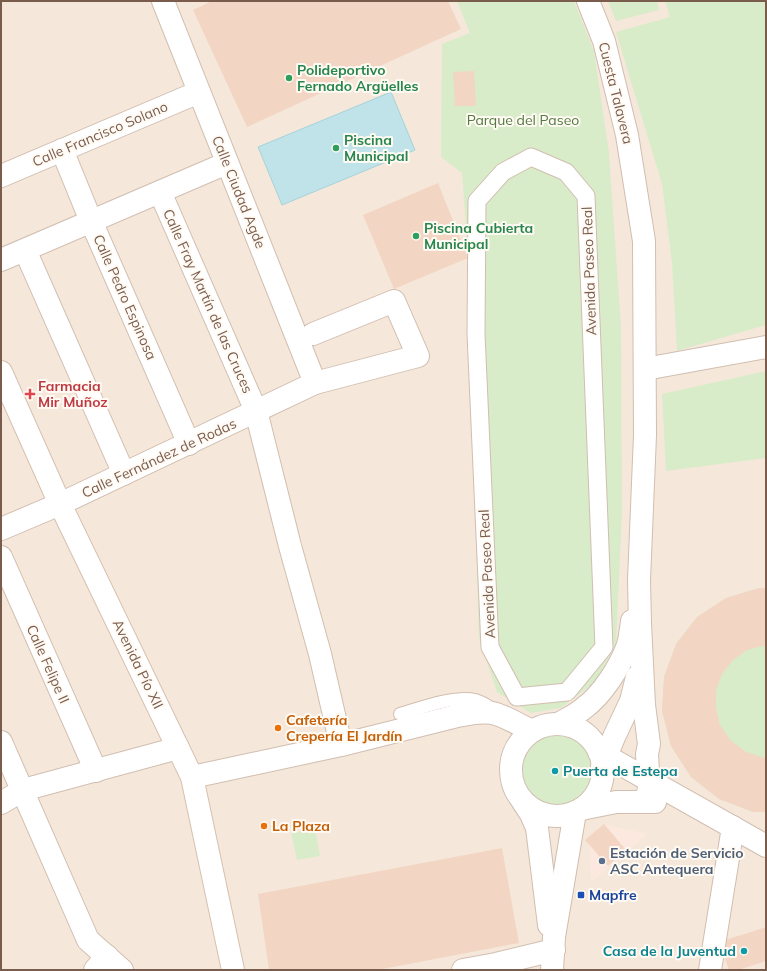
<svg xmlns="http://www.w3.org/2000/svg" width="767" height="971" font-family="Mulish,sans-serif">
<rect width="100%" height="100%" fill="#fdf6ec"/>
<!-- residential -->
<rect fill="#f5e8da" x="1" y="1" width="765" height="969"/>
<!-- commercial -->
<path fill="#fde8e0" d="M606 825 647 834 591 882 589 840Z"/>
<!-- green -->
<g fill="#d8ecc9">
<path d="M457 1H574L594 51 609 153 621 328 622 513 616 645 595 682 561 708 531 713 497 692 479 638 467 240 462 173 441 157 442 44 470 33Z"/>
<path d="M608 1H657L659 10 616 21Z"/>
<path d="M665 1H766V325L677 351 672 263 662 184 616 32 670 17Z"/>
<path d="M766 371V458L666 471 662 394Z"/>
<path d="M759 588H766V812H753L719 799 691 777 671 746 662 711 664 677 676 644 697 617 726 598Z"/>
<circle cx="557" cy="770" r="38"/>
<path d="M315 829 320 856 297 860 291 833Z"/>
</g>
<!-- water -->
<path fill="#bfe3e8" stroke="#a5d3da" d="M391 92 415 150 282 205 258 147Z"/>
<!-- building -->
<g fill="#f3d5c3">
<path d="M212 1H448L461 29 247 127 193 10Z"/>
<path d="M474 71 476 106H455L453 72Z"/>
<path d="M438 183 468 258 394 289 363 215Z"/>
<path d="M759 588H766V645L747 650 733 660 722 674 716 691V708L720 725 730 740 746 752 766 758V812H753L719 799 691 777 671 746 662 711 664 677 676 644 697 617 726 598Z"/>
<path d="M604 824 626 850 608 866 585 840Z"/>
<path d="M502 848 519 943 377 970H269L258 894Z"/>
<path d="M766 927V961L738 970H729L719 942Z"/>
</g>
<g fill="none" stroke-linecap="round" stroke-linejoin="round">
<defs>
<path id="service" d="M400 714C420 708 456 695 475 700 481 702 487 705 492 709"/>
<path id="pedestrian" d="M531 157 566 172 586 196 604 647 567 692 517 697 490 647 476 334 477 201 503 172Z"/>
<g id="minor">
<path d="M163 1 315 383"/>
<path d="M62 150 91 221 189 444"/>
<path d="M1 176 199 92"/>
<path d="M160 192 256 411 290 546 320 654 341 745"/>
<path d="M25 250 124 474"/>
<path d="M1 260 227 163"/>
<path d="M645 369 766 347"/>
<path d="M1 529 60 504 315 383 418 356 394 301 313 334"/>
<path d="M1 557 96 771"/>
<path d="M1 742 88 940 122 970"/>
<path d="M1 803 23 790 178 748"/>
<path d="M95 970 107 956"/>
<path d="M463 970 496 964 554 950"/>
<path d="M710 970 733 827"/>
</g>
<g id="tertiary">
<path d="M588 1 604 41 627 135 644 241 645 435 639 580 640 623 644 705 649 744 647 754 649 789 647 796 641 802"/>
<path d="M558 724C567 719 576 715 584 708 602 695 620 667 628 645 630 637 631 629 632 621"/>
<circle cx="557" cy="770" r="46"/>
<path d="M599 752 766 846"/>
<path d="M602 767 614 737 631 701 637 677"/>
<path d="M192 777 341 745 457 716C468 714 480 711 492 713 506 716 519 725 532 731"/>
<path d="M523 802 531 814 537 828 549 925"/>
<path d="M581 809 616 802H655"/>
<path d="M552 970 554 937 575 812"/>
</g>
<path id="secondary" d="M1 372 60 504 192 777 233 970"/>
</defs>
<!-- service casing -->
<use href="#service" stroke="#d1beb0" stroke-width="14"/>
<!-- pedestrian casing -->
<use href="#pedestrian" stroke="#d1beb0" stroke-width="19"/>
<!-- minor casing -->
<use href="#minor" stroke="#d1beb0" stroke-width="24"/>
<!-- tertiary casing -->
<use href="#tertiary" stroke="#d1beb0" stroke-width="24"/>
<!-- secondary casing -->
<use href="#secondary" stroke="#d6c0b0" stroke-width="24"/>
<!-- service -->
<use href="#service" stroke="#fff" stroke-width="12"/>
<!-- pedestrian -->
<use href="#pedestrian" stroke="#fff" stroke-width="17"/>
<!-- minor -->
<use href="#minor" stroke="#fff" stroke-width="22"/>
<!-- tertiary -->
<use href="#tertiary" stroke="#fff" stroke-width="22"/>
<!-- secondary -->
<use href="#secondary" stroke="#fff" stroke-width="22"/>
</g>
<!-- markers -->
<g fill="#2e9e5b" stroke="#fffaf3" stroke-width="1.5">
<circle cx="289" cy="78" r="4"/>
<circle cx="336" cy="148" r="4"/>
<circle cx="416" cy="236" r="4"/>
</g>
<path fill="#e0444e" stroke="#fffaf3" stroke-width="1.5" d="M28 388h4v4h4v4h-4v4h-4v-4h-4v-4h4z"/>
<g fill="#e8710a" stroke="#fffaf3" stroke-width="1.5">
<circle cx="278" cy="728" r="4"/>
<circle cx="264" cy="826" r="4"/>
</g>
<g fill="#0f9aa8" stroke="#fffaf3" stroke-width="1.5">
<circle cx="555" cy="771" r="4"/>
<circle cx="744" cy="951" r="4"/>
</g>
<circle fill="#5c6f8a" stroke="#fffaf3" stroke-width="1.5" cx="602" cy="861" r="4"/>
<rect fill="#1a4fb4" stroke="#fffaf3" stroke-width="1.5" x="577" y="891" width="8" height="8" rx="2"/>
<g text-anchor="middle" stroke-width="4" stroke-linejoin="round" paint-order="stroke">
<!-- leisure labels -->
<g font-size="14" font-weight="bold" fill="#27864d" stroke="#fffaf3" text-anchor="start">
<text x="297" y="75">Polideportivo<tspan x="297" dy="16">Fernado Argüelles</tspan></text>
<text x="344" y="145">Piscina<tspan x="344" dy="16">Municipal</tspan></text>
<text x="424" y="233">Piscina Cubierta<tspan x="424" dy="16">Municipal</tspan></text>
</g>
<!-- street labels -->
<g font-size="14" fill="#7a5c4d" stroke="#fffaf3">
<text transform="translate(616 93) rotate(76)" y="5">Cuesta Talavera</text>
<text transform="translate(100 134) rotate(-23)" y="5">Calle Francisco Solano</text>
<text transform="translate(239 192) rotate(68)" y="5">Calle Ciudad Agde</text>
<text transform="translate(589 271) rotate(-92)" y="5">Avenida Paseo Real</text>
<text transform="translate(125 297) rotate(66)" y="5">Calle Pedro Espinosa</text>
<text transform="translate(208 301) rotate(66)" y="5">Calle Fray Martín de las Cruces</text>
<text transform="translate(159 458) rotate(-25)" y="5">Calle Fernández de Rodas</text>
<text transform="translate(487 574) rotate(-93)" y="5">Avenida Paseo Real</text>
<text transform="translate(48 664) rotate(66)" y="5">Calle Felipe II</text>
<text transform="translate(138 664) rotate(64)" y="5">Avenida Pío XII</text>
</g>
<!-- park labels -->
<g font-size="14" fill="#537a41" stroke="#fffaf3">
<text x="523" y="125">Parque del Paseo</text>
</g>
<!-- health labels -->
<g font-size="14" font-weight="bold" fill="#be3a42" stroke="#fffaf3" text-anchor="start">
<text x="38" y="391">Farmacia<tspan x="38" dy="16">Mir Muñoz</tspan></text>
</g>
<!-- food labels -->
<g font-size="14" font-weight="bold" fill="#c56008" stroke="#fffaf3" text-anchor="start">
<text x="286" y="725">Cafetería<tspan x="286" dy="16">Crepería El Jardín</tspan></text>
<text x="272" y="831">La Plaza</text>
</g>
<!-- culture labels -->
<g font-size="14" font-weight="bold" fill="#0d838f" stroke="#fffaf3" text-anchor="start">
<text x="563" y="776">Puerta de Estepa</text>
<text x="736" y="956" text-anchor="end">Casa de la Juventud</text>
</g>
<!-- service labels -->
<g font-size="14" font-weight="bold" fill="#4e5e75" stroke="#fffaf3" text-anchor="start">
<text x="610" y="858">Estación de Servicio<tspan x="610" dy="16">ASC Antequera</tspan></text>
</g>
<!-- transit labels -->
<g font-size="14" font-weight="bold" fill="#164399" stroke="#fffaf3" text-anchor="start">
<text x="589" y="900">Mapfre</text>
</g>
</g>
<!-- border -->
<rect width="767" height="971" fill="none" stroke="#7a5c4d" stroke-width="4"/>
</svg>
